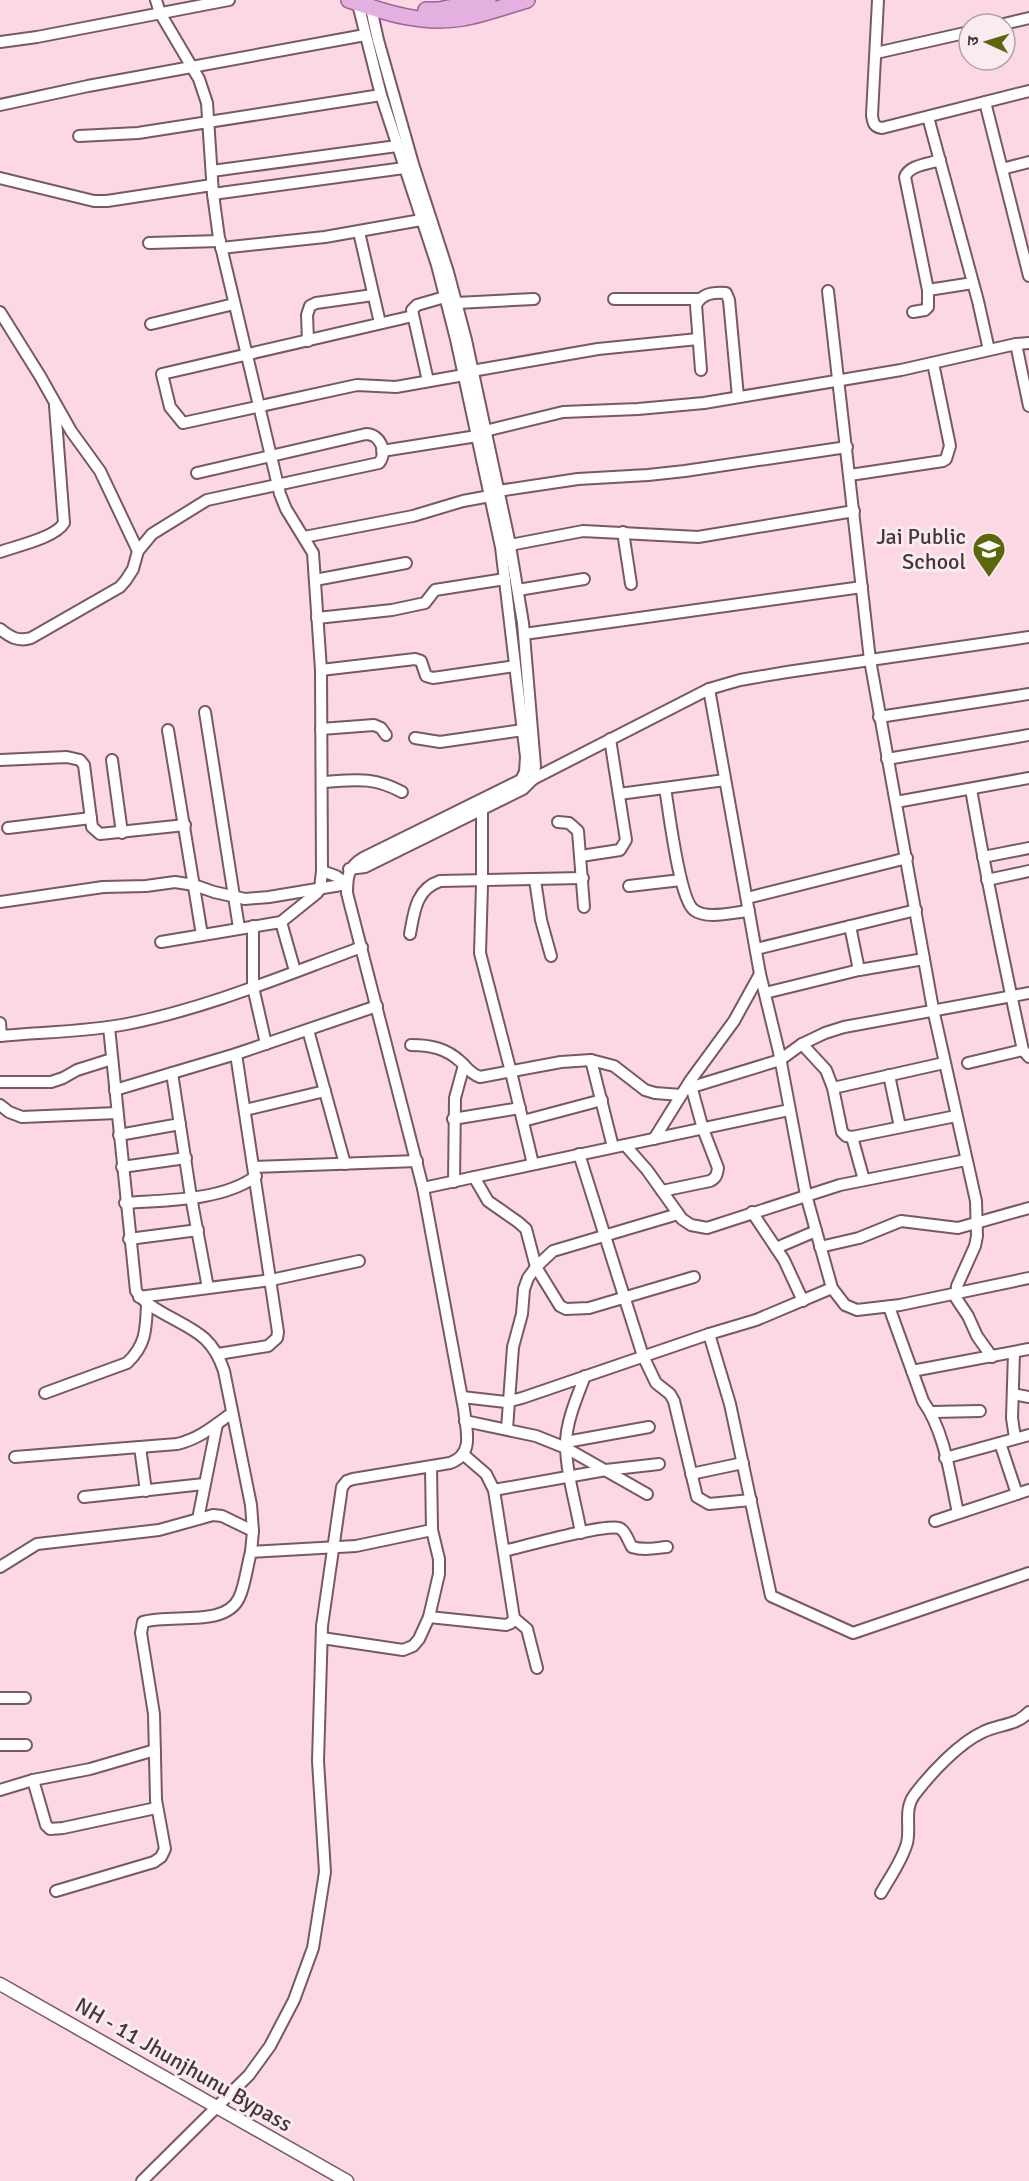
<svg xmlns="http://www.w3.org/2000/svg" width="1029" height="2181" font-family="Signika,'Noto Sans Devanagari',sans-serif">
<rect width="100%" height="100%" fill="#fcd7e4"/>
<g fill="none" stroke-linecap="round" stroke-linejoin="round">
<defs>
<g id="minor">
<path d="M156 0 160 13 199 79 207 103 213 194 219 238 280 494 286 509 313 553 321 670 322 871 320 889 317 893 281 922 161 942"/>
<path d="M878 0 872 115C873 123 874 127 882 128L1029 91"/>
<path d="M1004 24 1029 18"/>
<path d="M0 42 37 37 229 0"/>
<path d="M876 53 969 32"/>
<path d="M985 102 1029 276"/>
<path d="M0 105 88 86 365 35"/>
<path d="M928 117 978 301 989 350"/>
<path d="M79 136 138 133 381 95"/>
<path d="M1002 169 1029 162"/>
<path d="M212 171 397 146"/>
<path d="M0 178 94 201H107L212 185"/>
<path d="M213 194 404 168"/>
<path d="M359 232 380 323"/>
<path d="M149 243 220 241"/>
<path d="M221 248 325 237 421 220"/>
<path d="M928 290 973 283"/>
<path d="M828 291 870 660 933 1009 976 1201 977 1236 975 1246 957 1286 956 1298 968 1316 977 1336 992 1357"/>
<path d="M614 299H699"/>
<path d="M456 303 534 299"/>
<path d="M0 312 40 376 71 431 100 471 138 551"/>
<path d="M913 312 925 310 928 307V290L905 177C909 165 929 164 940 160"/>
<path d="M413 316 162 374 170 407 183 423 357 385 396 387 464 375"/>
<path d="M151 324 234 304"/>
<path d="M308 341 307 315 310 306 316 303 373 295"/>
<path d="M1016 344 1029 406"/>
<path d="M701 370 696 305C702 293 714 292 726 293L729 300 738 397"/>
<path d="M472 371 598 349 698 339"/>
<path d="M428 381 412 310 417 305 445 297"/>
<path d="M485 431 563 412 638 409 704 403 901 370 1016 344 1029 343"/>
<path d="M382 451 477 436"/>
<path d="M850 475 943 461 946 459 950 446 933 363"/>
<path d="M498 491 578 479 648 475 685 471 847 447"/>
<path d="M623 532 631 584"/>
<path d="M304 537 413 516 463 501 490 496"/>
<path d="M510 545 583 531 698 537 854 511"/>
<path d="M0 552C16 546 55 538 64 523L55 406"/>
<path d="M315 580 406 563"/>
<path d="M518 590 584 579"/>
<path d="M317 618 392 610 425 603 435 590 505 579"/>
<path d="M0 629C10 637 18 642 31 638L120 587 126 580 133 569 138 551 152 534 207 500 379 463C388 452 380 434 366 434L197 473"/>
<path d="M524 634 862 587"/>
<path d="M321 670 415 659 421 661 426 676 433 678 515 666"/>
<path d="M709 689 760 974 779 1052 806 1195 832 1288 845 1305 857 1310 900 1305 1029 1278"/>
<path d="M205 712 239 928"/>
<path d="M879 717 1029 694"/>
<path d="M321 729 374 725 381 728 386 735"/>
<path d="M168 730 202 935"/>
<path d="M415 738 440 742 523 730"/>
<path d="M887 759 1029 735"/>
<path d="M0 760 67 757 80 760 84 765 92 827 100 834 185 825"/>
<path d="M112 760 122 833"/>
<path d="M533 779 709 689 740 680 787 672 1029 637"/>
<path d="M322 782C355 780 372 776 402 792"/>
<path d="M665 788C669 810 679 899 694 910 707 920 734 912 749 911"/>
<path d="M971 789C986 876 1004 963 1023 1050L1029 1057"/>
<path d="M619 794 725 780"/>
<path d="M896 802 1029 778"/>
<path d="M482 810V885L480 953 511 1072 533 1164"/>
<path d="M558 822 569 823 578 831 584 907"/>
<path d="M8 828 91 818"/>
<path d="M581 856 620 850 626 840 610 739"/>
<path d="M983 857 1029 848"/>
<path d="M349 869 365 867 523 789 533 779 535 766 523 623 509 540 466 340 448 272 413 164 378 40 370 4"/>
<path d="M322 871 336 876 347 884"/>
<path d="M535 880 541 920 551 956"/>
<path d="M987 880 1029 871"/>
<path d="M629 886 681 880"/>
<path d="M747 898 907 858"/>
<path d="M0 902 103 887 146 886 175 882 194 885 214 892 245 899 269 897 347 884"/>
<path d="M281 922 295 971"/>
<path d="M253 926V987L266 1044"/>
<path d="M850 926 859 970"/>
<path d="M410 934C414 912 416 889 440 881L583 878"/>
<path d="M756 949 916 910"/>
<path d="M765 993 859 970 924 959"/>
<path d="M0 1023 1 1036"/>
<path d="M109 1027 136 1291C142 1301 151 1306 161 1312 192 1330 212 1334 224 1371L251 1505 253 1531 251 1552"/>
<path d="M308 1030 345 1164"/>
<path d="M0 1036C42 1032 86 1032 127 1024 208 1008 285 975 362 947"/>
<path d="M802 1044 826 1070 833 1088 842 1132 846 1136 852 1137 956 1116"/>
<path d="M411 1045C430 1045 446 1048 461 1062 467 1068 471 1074 480 1077L561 1062 591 1060 614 1066 645 1090 655 1093 681 1095"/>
<path d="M591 1060 613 1147"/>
<path d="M968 1063 1023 1050"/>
<path d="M172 1073 191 1197 208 1288"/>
<path d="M889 1075 900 1127"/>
<path d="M0 1082H51L63 1078 77 1070 112 1059"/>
<path d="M692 1087 780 1060 802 1044 825 1033 844 1027 1029 993"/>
<path d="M833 1088 944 1063"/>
<path d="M115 1090 236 1054 377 1006"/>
<path d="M0 1105 9 1112 22 1117 117 1113"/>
<path d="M245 1110 325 1091"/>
<path d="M453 1119 520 1108"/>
<path d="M523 1121 602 1100"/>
<path d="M119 1135 180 1124"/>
<path d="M852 1137 864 1180"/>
<path d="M654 1139 690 1081 734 1021 760 974"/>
<path d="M625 1145 647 1170 682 1219 691 1225 707 1228 840 1185 966 1160"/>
<path d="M579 1154 643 1356 656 1383 670 1394 674 1401 697 1497 709 1504 751 1500"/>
<path d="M122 1167 186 1158"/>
<path d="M254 1167 417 1161"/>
<path d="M474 1177 488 1201 518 1222 526 1229 536 1267 560 1306 566 1309 589 1308 694 1277"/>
<path d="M454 1182 455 1098 464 1065"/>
<path d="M423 1188 789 1110"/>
<path d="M662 1191 710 1181C716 1178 717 1175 718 1168L703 1129 690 1082"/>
<path d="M125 1203C165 1200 223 1201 256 1176"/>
<path d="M752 1212 784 1260 803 1301"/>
<path d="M129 1239 198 1230"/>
<path d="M820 1247 859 1238 901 1221 958 1228 1029 1208"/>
<path d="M776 1248 816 1231"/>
<path d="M139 1297 271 1280 359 1261"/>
<path d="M889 1307 923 1401C945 1432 950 1476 958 1513"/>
<path d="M709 1334 730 1404 771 1596 853 1633 1029 1573"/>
<path d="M1014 1352 1012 1418 1015 1438"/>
<path d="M218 1354 268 1346 277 1338 278 1332 236 1054"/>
<path d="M912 1371 1029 1349"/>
<path d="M45 1393 127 1363C146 1345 146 1330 147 1304"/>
<path d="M1013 1394 1029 1397"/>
<path d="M462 1397 506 1402 522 1398 709 1334 756 1320 832 1288"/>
<path d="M932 1412 980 1411"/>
<path d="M465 1421 536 1436 566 1448 647 1494"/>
<path d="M507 1429 513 1347 522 1314 524 1289 528 1278 536 1267 553 1251 678 1214"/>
<path d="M566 1442 649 1427"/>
<path d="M1000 1443 1017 1494"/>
<path d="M140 1447 146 1491"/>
<path d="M15 1457 177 1444C199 1439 214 1426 232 1413"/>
<path d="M945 1458 1029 1435"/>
<path d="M691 1474 743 1463"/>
<path d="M494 1490 606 1470 659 1464"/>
<path d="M84 1497 204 1484"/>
<path d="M198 1519 217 1424"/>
<path d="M935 1521 1029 1490"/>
<path d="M581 1533C576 1504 566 1473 566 1444 566 1422 577 1397 585 1376"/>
<path d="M504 1551C525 1546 603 1524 619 1528 626 1531 628 1541 632 1547 644 1551 655 1548 667 1547"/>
<path d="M0 1567 37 1544 159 1530 213 1515 222 1516 253 1531"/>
<path d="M429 1617 506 1625 511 1623 514 1618 494 1490 486 1474 464 1455"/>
<path d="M514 1618 527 1629 537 1668"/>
<path d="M322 1638 403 1650 413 1646 419 1639 429 1617 439 1574V1559L432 1530 431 1467"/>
<path d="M0 1698H25"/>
<path d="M0 1745H26"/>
<path d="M33 1780 46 1825 50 1829 63 1828 156 1808"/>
<path d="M0 1790 33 1780 90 1769 155 1750"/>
<path d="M56 1891 154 1862 161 1857 165 1849 156 1800 154 1714 141 1633 143 1622C171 1613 225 1628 239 1598 245 1586 247 1566 251 1552L356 1546 432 1530"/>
<path d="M881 1893C890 1877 902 1861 907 1843 911 1827 903 1809 915 1794 931 1773 959 1743 983 1732 999 1724 1016 1726 1029 1712"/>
<path d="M142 2181 249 2075 270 2046 294 2000 313 1948 325 1872 318 1761 322 1626 342 1487 347 1481 353 1479 450 1463C475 1454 466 1430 464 1409L423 1188 347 893C347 877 348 867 363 858L521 780 525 772 526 757 501 547 456 339 437 265 381 95 357 0"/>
</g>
<path id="tertiary" d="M0 1984 347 2181"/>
<g id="primary">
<path d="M349 0C386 13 423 25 463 18 485 14 506 6 527 0"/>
<path d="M426 10H439L488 0"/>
</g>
</defs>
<!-- minor casing -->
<use href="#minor" stroke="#785864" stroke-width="14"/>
<!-- tertiary casing -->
<use href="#tertiary" stroke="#785864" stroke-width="15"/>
<!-- primary casing -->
<use href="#primary" stroke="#a06398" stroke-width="18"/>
<!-- minor -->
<use href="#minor" stroke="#fff" stroke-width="10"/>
<!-- tertiary -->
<use href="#tertiary" stroke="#fff" stroke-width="12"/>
<!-- primary -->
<use href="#primary" stroke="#e3b0df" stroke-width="15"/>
</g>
<!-- icons -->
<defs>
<symbol id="school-pin" viewBox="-11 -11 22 30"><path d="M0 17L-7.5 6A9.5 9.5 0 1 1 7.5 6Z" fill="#5c670b" stroke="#faebf0"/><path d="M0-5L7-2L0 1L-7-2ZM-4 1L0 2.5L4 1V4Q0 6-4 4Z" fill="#fff"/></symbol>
</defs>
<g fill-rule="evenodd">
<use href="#school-pin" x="970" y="530" width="38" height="52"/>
</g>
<g text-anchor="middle" stroke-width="6" stroke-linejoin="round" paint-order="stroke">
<!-- poi labels -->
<g font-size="22" fill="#45363b" stroke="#faebf0" text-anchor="end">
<text x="966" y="544">Jai Public<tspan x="966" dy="25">School</tspan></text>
</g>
<!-- street labels -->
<g font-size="22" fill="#45363b" stroke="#faebf0">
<text transform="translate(184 2064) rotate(30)" y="8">NH - 11 Jhunjhunu Bypass</text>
</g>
</g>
<!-- north arrow -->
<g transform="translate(987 42) rotate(274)"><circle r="28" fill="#faebf0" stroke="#b2a3a8" stroke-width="1.5"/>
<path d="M0-4.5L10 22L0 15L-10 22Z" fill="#5c670b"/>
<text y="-9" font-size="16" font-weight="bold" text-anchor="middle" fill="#45363b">उ</text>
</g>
</svg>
